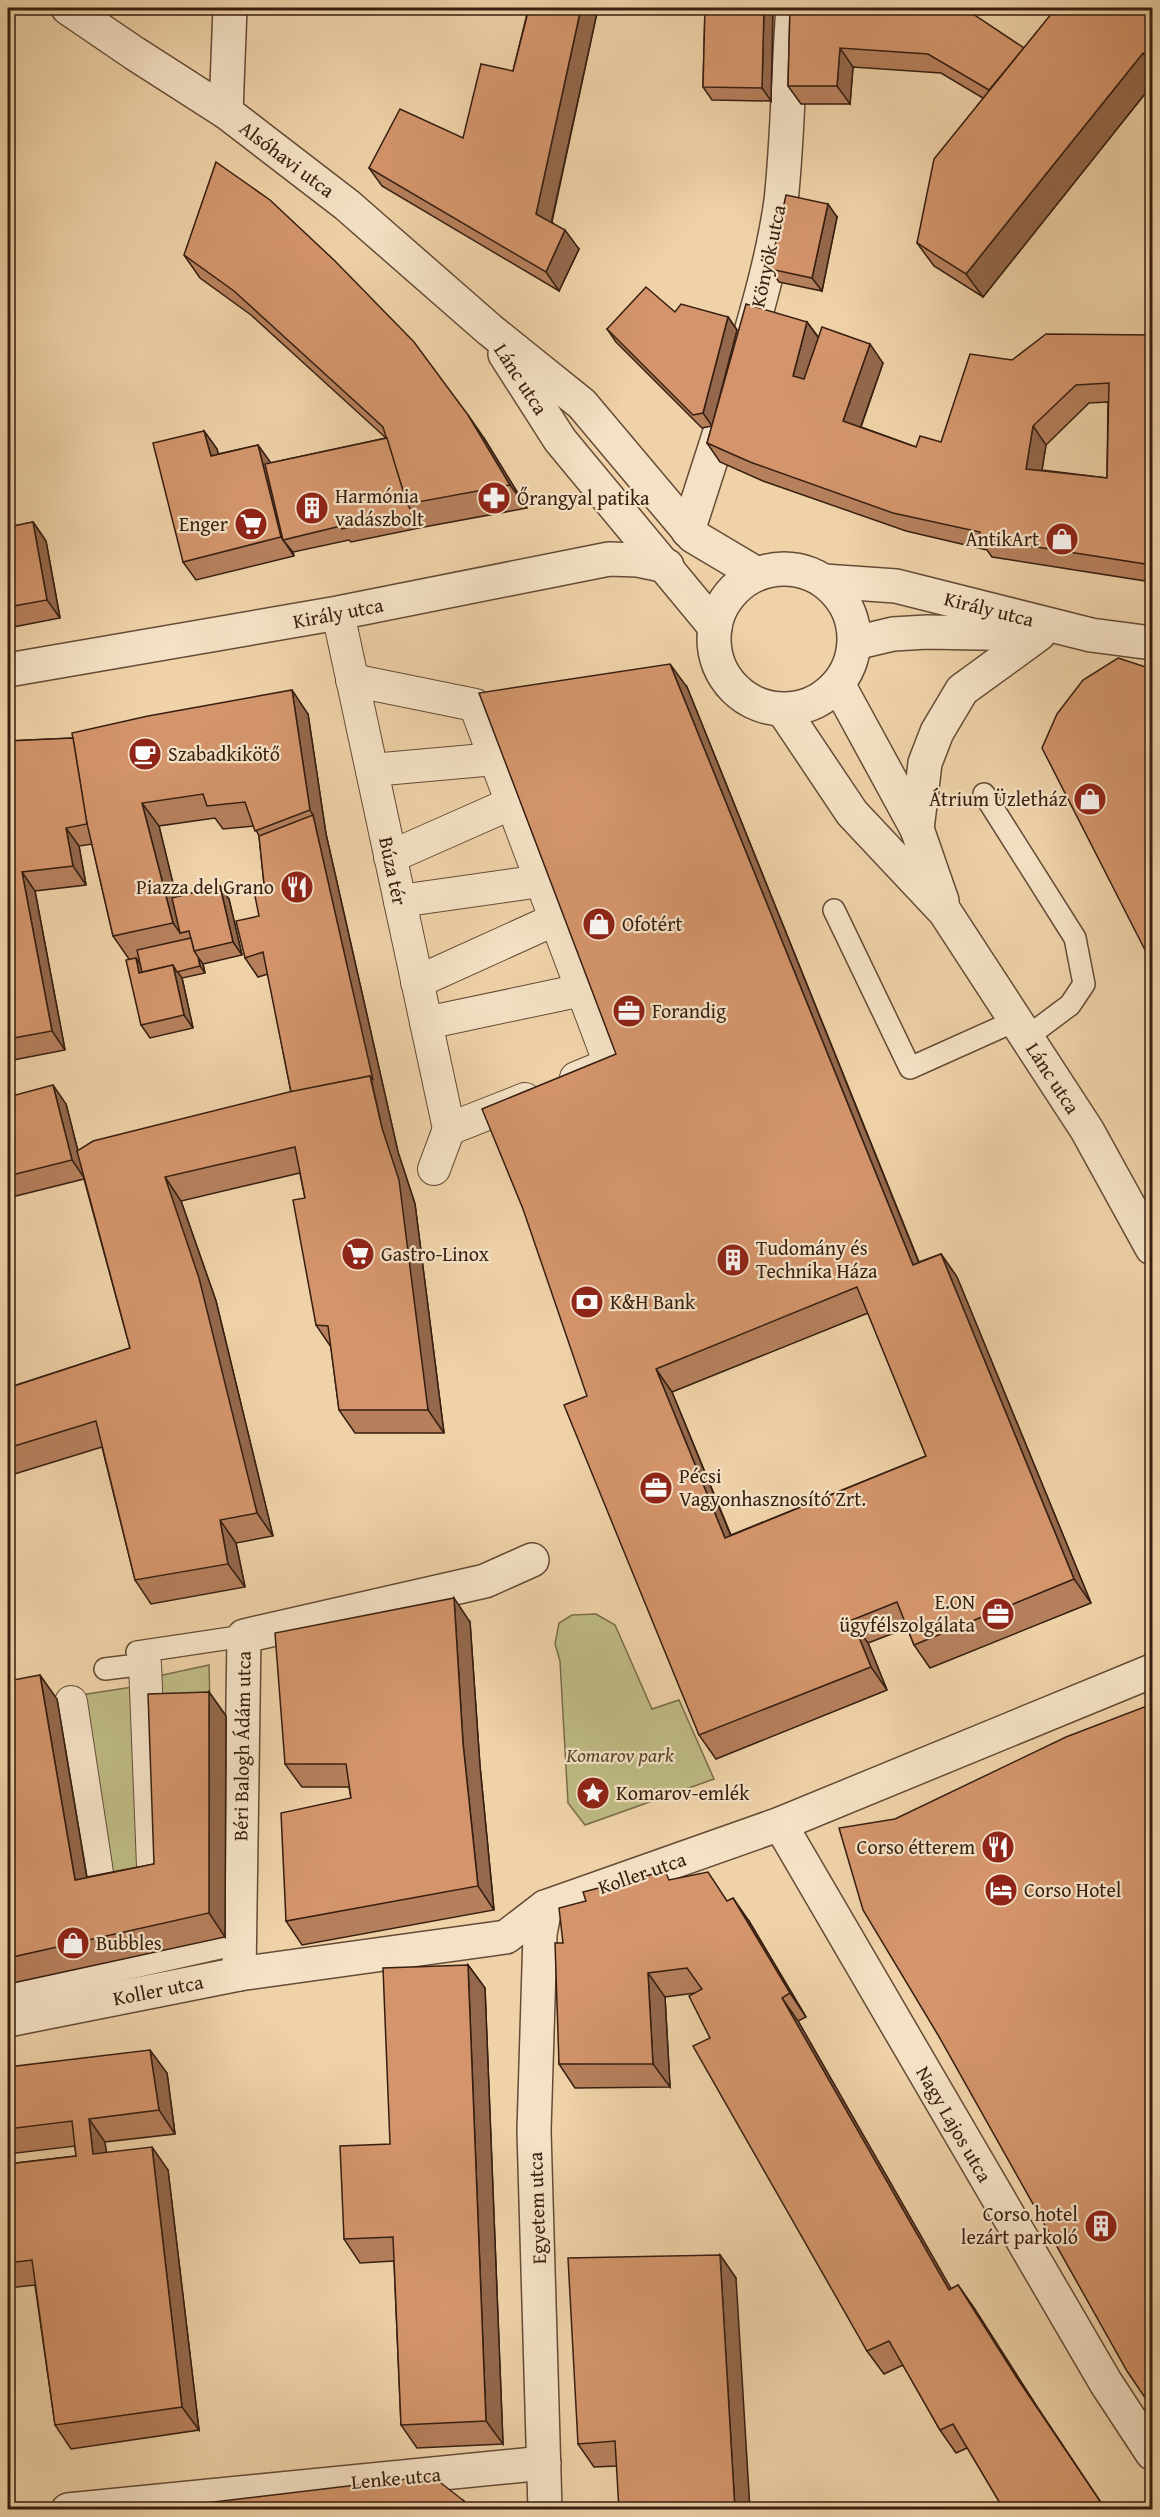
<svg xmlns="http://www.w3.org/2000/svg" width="1160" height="2517" font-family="'Gentium Book Plus',serif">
<rect width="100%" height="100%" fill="#efd2a8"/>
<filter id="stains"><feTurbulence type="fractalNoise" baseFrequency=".00333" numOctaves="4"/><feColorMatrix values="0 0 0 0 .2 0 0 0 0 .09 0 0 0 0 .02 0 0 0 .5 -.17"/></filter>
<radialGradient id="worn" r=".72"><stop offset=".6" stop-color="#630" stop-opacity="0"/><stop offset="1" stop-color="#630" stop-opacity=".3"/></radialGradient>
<!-- green -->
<g fill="#bebb84" stroke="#7a6c4a" stroke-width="1.5">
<path d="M596 1614 615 1625 652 1709 679 1700 714 1779 585 1825 568 1803 560 1661 555 1644 559 1623 572 1615Z"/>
<path d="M209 1665 210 1708 159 1710 158 1676Z"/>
<path d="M132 1687 147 1869 106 1875 81 1695Z"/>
</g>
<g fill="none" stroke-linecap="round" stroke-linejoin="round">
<defs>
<g id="service">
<path d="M984 794 1075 938 1084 984 1070 1005 1027 1037"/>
<path d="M834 910 910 1068 1017 1020"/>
<path d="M105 1669 145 1664 137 1652 244 1636"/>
</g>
<g id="pedestrian">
<path d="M338 613 449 1129"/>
<path d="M352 680 475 705 610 1064 576 1078"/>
<path d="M372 770 495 759"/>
<path d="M390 857 512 803"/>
<path d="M400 901 541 881"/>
<path d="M417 982 556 919"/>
<path d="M426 1023 582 990"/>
<path d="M434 1169 449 1129 525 1099"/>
<path d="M145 1664 154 1891"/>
<path d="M71 1702 99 1886"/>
<path d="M8 1990 231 1940V1907"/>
</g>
<g id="minor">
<path d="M226 112 230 8"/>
<path d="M746 349C760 301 774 251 781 201 788 137 788 72 793 8"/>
<path d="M688 531 727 410"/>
<path d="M8 670 338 613 609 559 638 560 667 566"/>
<path d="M780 1824 1106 2383 1152 2453"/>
<path d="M545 1907 540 1934 534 2131 545 2510"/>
<path d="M239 1974 244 1636 485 1581 532 1560"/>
<path d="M8 2020 239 1974 506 1937 545 1907 780 1824 1152 1671"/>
<path d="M68 2510 544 2463"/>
</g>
<g id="tertiary">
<path d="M68 8 134 53 226 112 347 205 490 330 582 404 693 536 757 574"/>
<path d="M505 354 560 440 715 627"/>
<circle cx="784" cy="639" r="70"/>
<path d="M824 581 896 586 1091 635 1152 643"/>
<path d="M855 643 893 634 927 632 1035 634"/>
<path d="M838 684 917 829 942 901"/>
<path d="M783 710 852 813 945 912 1087 1130 1152 1248"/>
<path d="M917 829 925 763 937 732 962 690 1039 634"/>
</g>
</defs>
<!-- service casing -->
<use href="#service" stroke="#644b36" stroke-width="24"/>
<!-- pedestrian casing -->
<use href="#pedestrian" stroke="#644b36" stroke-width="34"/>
<!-- minor casing -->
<use href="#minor" stroke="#644b36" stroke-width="36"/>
<!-- tertiary casing -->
<use href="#tertiary" stroke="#644b36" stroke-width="36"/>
<!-- service -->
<use href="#service" stroke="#f5e2c6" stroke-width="21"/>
<!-- pedestrian -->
<use href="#pedestrian" stroke="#f5e2c6" stroke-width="32"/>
<!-- minor -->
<use href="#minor" stroke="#f5e2c6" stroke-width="33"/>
<!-- tertiary -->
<use href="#tertiary" stroke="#f5e2c6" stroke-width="33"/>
</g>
<!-- wall -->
<g fill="#b6805d" stroke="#361e10" stroke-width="1.5" fill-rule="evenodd">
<path d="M522 8H598L552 222 579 249 559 291 382 186 369 168 463 138 513 71 527 14Z"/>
<path d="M705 8H773L771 101 712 100 703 87Z"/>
<path d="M790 8 1024 48 1152 8V85L983 297 934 266 917 243 983 98 941 73 853 67 850 104H801L788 86Z"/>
<path d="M837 217 822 291 779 282 770 269Z"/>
<path d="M184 255 484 438 527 508 424 527 351 542 349 540 293 552 294 556 196 580 183 562 204 431 217 449 218 454 258 445 270 463 386 438 251 315 200 278Z"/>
<path d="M675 312 728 317 737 330 717 406 807 322 819 338 883 363 861 427 916 447 941 442 1012 360 1152 335V582L992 557 987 550 906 531 763 481 720 462 707 443 712 426 702 428 616 342 607 329ZM1108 402 1107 478 1042 470 1046 445 1089 403Z"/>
<path d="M33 522 46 541 60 618 8 628V527Z"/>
<path d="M687 687 919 1262 941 1254 957 1277 1091 1603 930 1668 914 1645 907 1628 868 1643 887 1690 716 1759 699 1735 587 1396 616 1054ZM868 1313 926 1456 731 1535 672 1392Z"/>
<path d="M308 714 326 834 398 1152 415 1204 444 1433H355L339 1410 331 1347 316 1325 305 1198 300 1173 181 1201 216 1301 273 1536 236 1543 245 1587 151 1604 135 1580 102 1447 8 1476V1381L10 1387 130 1348 84 1179 8 1198V1097L66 1104 78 1151 291 1092 268 974 258 977 245 958 259 916 264 884 259 836 254 826 223 829 215 818 159 826 176 897 220 886 229 899 242 955 203 964 205 973 182 978 193 1028 150 1038 141 1025 129 959 113 936 92 844 79 846 86 885 35 891 65 1050 8 1061V741L73 738Z"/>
<path d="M470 1622 480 1766 494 1910 302 1945 286 1921 351 1798 349 1787H302L285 1764Z"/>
<path d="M209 1692 226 1716 225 1937 8 1984V1888H11L57 1699 87 1877 154 1864Z"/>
<path d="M671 1880 728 1901 749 1921 806 2017 798 2021 951 2289 958 2285 974 2308 1034 2402 967 2448 956 2453 940 2430 903 2365 884 2374 867 2351 710 2038 695 1993 665 1997 670 2087 575 2088 559 2064 563 1943Z"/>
<path d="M468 1965 485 1988 503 2444 417 2448 401 2425 394 2261 360 2263 344 2239 390 2144Z"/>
<path d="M8 2067 167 2073 175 2134 105 2142 106 2152 168 2170 199 2430 71 2449 55 2425 35 2285 8 2288V2164L76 2156 75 2146 8 2154Z"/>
<path d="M720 2255 736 2278 617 2466 594 2467 578 2444Z"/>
</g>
<!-- shaded-wall -->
<g fill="#94684c" stroke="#361e10" stroke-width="1.5">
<path d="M581 8H598L549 233 536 214Z"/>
<path d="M764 8H773L771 101 762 88Z"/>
<path d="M840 48 853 67 850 104 837 86Z"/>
<path d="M1143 53 1152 67V85L983 297 966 274Z"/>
<path d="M828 204 837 217 822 291 812 278Z"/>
<path d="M565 230 579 249 559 291 546 272Z"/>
<path d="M728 317 737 330 712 426 703 413Z"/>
<path d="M807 322 820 340 806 394 793 376Z"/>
<path d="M870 344 883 363 856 440 843 421Z"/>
<path d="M468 415 484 438 527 508 510 485Z"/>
<path d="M1033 426 1046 445 1039 487 1026 469Z"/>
<path d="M204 431 217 449 224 475 211 456Z"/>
<path d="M258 445 271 463 283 540 293 552 294 556 281 537Z"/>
<path d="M33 522 46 541 60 618 47 600Z"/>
<path d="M670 664 687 687 929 1288 913 1265Z"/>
<path d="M292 690 308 714 326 834 398 1152 415 1204 444 1433 428 1410 382 1128 313 815 310 810Z"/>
<path d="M142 803 159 826 185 932 180 933 173 923Z"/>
<path d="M66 828 79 846 86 885 73 866Z"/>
<path d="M22 872 35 891 65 1050 52 1031Z"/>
<path d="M220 886 229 899 242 955 233 942Z"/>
<path d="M198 957 203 964 205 973 200 966Z"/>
<path d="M136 958 145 971 139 973Z"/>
<path d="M173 965 182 978 193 1028 184 1015Z"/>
<path d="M53 1085 66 1104 85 1179 72 1160Z"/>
<path d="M165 1177 181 1201 216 1301 273 1536 257 1513Z"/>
<path d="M941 1254 957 1277 1091 1603 1074 1579Z"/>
<path d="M656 1369 672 1392 741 1561 725 1538Z"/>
<path d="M220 1520 236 1543 245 1587 228 1564Z"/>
<path d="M454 1598 470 1622 480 1766 494 1910 478 1886 463 1743Z"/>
<path d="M852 1620 868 1643 887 1690 871 1667Z"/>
<path d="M40 1675 57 1699 91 1903 75 1880Z"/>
<path d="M209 1692 226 1716 225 1937 209 1913Z"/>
<path d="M733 1898 749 1921 806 2017 790 1993Z"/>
<path d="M468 1965 485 1988 503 2444 486 2421Z"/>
<path d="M648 1973 665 1997 670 2087 653 2064Z"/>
<path d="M782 1998 798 2021 965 2313 949 2290Z"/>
<path d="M150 2050 167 2073 175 2134 159 2110Z"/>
<path d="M89 2119 105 2142 110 2177 93 2154Z"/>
<path d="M152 2147 168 2170 199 2430 182 2407Z"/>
<path d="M720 2255 736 2278 750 2510H735Z"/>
<path d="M958 2285 974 2308 1034 2402 1106 2510 1017 2378Z"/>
<path d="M464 2501 470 2510H464Z"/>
</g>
<!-- building -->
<g fill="#d4956c" stroke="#361e10" stroke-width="1.5" fill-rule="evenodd">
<path d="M529 8H581L536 214 565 230 546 272 369 168 400 109 463 138 481 64 513 71Z"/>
<path d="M705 8H764L762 88 703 87Z"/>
<path d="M790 8H931L939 10V8H964L1024 48 989 90 928 54 840 48 837 86H788Z"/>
<path d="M1056 8H1152V61L1143 53 966 274 917 243 934 159Z"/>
<path d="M216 162 270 200 335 261 414 342 468 415 510 485 407 504 383 427 234 291 184 255Z"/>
<path d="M786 195 828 204 812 278 770 269Z"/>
<path d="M646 287 675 312 681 304 728 317 703 413 693 415 607 329Z"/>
<path d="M746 304 807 322 793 376 804 379 822 327 870 344 843 421 916 447 920 436 941 442 970 354 1012 360 1046 334 1152 335V565L979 538 980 532 893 513 750 462 707 443ZM1109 383 1107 478 1026 469 1033 426 1076 385Z"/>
<path d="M204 431 211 456 258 445 281 537 183 562 153 443Z"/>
<path d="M387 438 407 504 414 514 342 529 341 526 283 540 265 464Z"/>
<path d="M33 522 47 600 8 607V527Z"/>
<path d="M1118 658 1152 669V969L1145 950 1042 748 1057 714 1083 680Z"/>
<path d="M670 664 913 1265 941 1254 1074 1579 914 1645 897 1602 852 1620 871 1667 699 1735 564 1405 587 1396 523 1209 482 1109 616 1054 479 693ZM857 1287 926 1456 725 1538 656 1369Z"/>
<path d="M292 690 310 810 255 831 245 802 207 806 203 794 142 803 173 923 113 936 86 819 72 733 148 716Z"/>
<path d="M73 738 87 824 66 828 73 866 22 872 52 1031 8 1039V741Z"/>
<path d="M313 815 373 1080 370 1076 291 1092 263 952 245 958 236 921 259 916 253 886 264 884 259 836Z"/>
<path d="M220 886 233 942 194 951 189 931 180 933 172 898Z"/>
<path d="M191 938 194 951 198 957 200 966 177 972 173 965 142 972 137 950Z"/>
<path d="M136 958 139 973 173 965 184 1015 141 1025 126 960Z"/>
<path d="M370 1076 382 1128 399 1180 428 1410H339L328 1326 316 1325 293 1200 305 1198 295 1147 165 1177 199 1278 257 1513 220 1520 228 1564 135 1580 96 1421 8 1448V1388L130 1348 77 1151 93 1141 289 1092Z"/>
<path d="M53 1085 72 1160 8 1176V1097Z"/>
<path d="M454 1598 463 1743 478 1886 286 1921 281 1813 351 1798 346 1764H285L275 1633Z"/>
<path d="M40 1675 75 1880 154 1864 148 1694 209 1692V1913L8 1958V1888H11L8 1871V1681Z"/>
<path d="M1152 1704V2408L1127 2371 938 2035 863 1910 839 1828 895 1819 1066 1737Z"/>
<path d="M665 1871 669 1880 708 1872 727 1901 733 1898 790 1993 782 1998 949 2290 958 2285 1017 2378 1106 2510H1004L953 2424 940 2430 889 2341 867 2351 693 2046 710 2038 689 1996 702 1989 687 1968 648 1973 653 2064H559L555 1943H563L559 1908 586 1901 583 1892Z"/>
<path d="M468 1965 486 2421 401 2425 393 2237 344 2239 340 2146 390 2144 383 1968Z"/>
<path d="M150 2050 159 2110 89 2119 93 2154 152 2147 182 2407 55 2425 32 2260 8 2263V2164L76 2156 72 2121 8 2129V2067Z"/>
<path d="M720 2255 735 2510H619L615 2441 578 2444 568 2258Z"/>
<path d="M432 2476 464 2501V2510H146Z"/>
</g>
<!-- icons -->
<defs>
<symbol id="pharmacy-disc" viewBox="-11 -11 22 22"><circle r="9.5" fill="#8f2418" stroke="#f5e2c6"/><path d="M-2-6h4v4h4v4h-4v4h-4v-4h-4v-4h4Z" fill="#fff"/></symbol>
<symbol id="building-disc" viewBox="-11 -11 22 22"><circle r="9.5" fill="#8f2418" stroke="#f5e2c6"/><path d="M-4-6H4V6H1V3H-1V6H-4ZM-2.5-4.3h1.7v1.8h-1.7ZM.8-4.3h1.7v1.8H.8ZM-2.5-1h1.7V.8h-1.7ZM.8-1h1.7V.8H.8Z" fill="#fff"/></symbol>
<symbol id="supermarket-disc" viewBox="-11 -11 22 22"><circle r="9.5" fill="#8f2418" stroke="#f5e2c6"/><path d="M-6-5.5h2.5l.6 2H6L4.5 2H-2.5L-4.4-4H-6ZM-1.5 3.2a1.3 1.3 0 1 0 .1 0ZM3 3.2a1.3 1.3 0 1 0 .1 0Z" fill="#fff"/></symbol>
<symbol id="shop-disc" viewBox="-11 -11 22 22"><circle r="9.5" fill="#8f2418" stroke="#f5e2c6"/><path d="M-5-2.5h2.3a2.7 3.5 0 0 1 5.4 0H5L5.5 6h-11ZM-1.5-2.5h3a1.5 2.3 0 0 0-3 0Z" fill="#fff"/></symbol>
<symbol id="cafe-disc" viewBox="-11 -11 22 22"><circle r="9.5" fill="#8f2418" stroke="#f5e2c6"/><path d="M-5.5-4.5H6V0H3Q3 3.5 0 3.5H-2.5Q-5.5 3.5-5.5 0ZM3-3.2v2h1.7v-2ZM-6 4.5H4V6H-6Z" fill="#fff"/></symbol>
<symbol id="restaurant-disc" viewBox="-11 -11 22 22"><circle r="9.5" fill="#8f2418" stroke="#f5e2c6"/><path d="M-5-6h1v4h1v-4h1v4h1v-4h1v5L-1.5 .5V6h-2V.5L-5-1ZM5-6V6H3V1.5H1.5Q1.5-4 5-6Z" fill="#fff"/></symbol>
<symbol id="office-disc" viewBox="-11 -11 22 22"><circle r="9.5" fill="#8f2418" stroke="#f5e2c6"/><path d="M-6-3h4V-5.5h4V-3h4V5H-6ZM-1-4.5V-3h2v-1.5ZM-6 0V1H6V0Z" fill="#fff"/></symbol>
<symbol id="bank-disc" viewBox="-11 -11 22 22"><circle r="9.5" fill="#8f2418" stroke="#f5e2c6"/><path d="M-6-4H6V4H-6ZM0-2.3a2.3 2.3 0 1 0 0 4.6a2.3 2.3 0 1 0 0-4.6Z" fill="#fff"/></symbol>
<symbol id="sight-disc" viewBox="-11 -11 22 22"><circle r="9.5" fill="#8f2418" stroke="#f5e2c6"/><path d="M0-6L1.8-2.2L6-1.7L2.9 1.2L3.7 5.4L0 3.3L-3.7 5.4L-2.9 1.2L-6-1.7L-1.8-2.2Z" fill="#fff"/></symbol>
<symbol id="hotel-disc" viewBox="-11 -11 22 22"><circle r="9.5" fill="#8f2418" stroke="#f5e2c6"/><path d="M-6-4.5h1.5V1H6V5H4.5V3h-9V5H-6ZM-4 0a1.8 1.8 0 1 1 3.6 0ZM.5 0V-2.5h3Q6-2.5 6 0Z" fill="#fff"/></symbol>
</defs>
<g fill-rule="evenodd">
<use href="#pharmacy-disc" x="475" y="479" width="38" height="38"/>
<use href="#building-disc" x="293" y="489" width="38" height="38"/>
<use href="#supermarket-disc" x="232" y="505" width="38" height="38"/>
<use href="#shop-disc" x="1043" y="520" width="38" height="38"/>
<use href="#cafe-disc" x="126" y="735" width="38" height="38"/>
<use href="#shop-disc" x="1071" y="780" width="38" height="38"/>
<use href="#restaurant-disc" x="278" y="868" width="38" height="38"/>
<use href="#shop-disc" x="580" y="905" width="38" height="38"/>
<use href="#office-disc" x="610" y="992" width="38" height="38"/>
<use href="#supermarket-disc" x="339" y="1235" width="38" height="38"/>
<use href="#building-disc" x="714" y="1241" width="38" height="38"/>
<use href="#bank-disc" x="568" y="1283" width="38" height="38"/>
<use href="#office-disc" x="637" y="1469" width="38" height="38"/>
<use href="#office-disc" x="979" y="1595" width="38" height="38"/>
<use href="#sight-disc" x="574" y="1774" width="38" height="38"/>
<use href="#restaurant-disc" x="979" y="1828" width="38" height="38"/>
<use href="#hotel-disc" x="982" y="1871" width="38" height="38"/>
<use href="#shop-disc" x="54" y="1924" width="38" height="38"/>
<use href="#building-disc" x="1082" y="2207" width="38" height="38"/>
</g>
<g text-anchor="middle" stroke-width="4.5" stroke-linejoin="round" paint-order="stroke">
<!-- street labels -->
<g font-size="20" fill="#361e10" stroke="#f5e2c6">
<text transform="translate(287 159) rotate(37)" y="7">Alsóhavi utca</text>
<text transform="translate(768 256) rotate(-78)" y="7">Könyök utca</text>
<text transform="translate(521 379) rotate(57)" y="7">Lánc utca</text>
<text transform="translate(989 609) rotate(14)" y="7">Király utca</text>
<text transform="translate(338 613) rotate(-11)" y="7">Király utca</text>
<text transform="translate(393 871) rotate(78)" y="7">Búza tér</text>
<text transform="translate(1053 1078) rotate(57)" y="7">Lánc utca</text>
<text transform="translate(242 1746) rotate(-89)" y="7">Béri Balogh Ádám utca</text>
<text transform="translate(642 1873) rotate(-19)" y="7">Koller utca</text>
<text transform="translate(158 1990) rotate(-11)" y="7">Koller utca</text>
<text transform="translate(954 2124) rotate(60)" y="7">Nagy Lajos utca</text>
<text transform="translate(537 2208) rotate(-92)" y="7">Egyetem utca</text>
<text transform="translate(396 2478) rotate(-5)" y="7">Lenke utca</text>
</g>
<!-- poi labels -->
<g font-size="20" fill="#361e10" stroke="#f5e2c6" text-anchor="start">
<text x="335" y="503">Harmónia<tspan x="335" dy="23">vadászbolt</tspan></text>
<text x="517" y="505">Őrangyal patika</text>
<text x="228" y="531" text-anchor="end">Enger</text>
<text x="1039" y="546" text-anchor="end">AntikArt</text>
<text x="168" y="761">Szabadkikötő</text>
<text x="1067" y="806" text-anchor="end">Átrium Üzletház</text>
<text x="274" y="894" text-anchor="end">Piazza del Grano</text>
<text x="622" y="931">Ofotért</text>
<text x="652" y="1018">Forandig</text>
<text x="756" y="1255">Tudomány és<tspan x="756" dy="23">Technika Háza</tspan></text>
<text x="381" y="1261">Gastro-Linox</text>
<text x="610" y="1309">K&amp;H Bank</text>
<text x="679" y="1483">Pécsi<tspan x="679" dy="23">Vagyonhasznosító Zrt.</tspan></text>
<text x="975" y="1609" text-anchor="end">E.ON<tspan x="975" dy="23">ügyfélszolgálata</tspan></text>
<text x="616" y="1800">Komarov-emlék</text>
<text x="975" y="1854" text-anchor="end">Corso étterem</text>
<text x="1024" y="1897">Corso Hotel</text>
<text x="96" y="1950">Bubbles</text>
<text x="1078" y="2221" text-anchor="end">Corso hotel<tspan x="1078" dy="23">lezárt parkoló</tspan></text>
</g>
<!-- park labels -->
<g font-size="20" font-style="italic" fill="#58452d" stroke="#f5e2c6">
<text x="620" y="1762">Komarov park</text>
</g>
</g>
<!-- margin -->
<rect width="1160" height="2517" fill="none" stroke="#efd2a8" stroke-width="30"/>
<rect x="9" y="9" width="1142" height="2499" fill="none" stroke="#361e10" stroke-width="3"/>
<rect x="15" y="15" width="1130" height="2487" fill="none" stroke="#361e10" stroke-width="1.5"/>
<rect width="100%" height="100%" filter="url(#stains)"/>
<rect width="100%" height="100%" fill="url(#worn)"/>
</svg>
